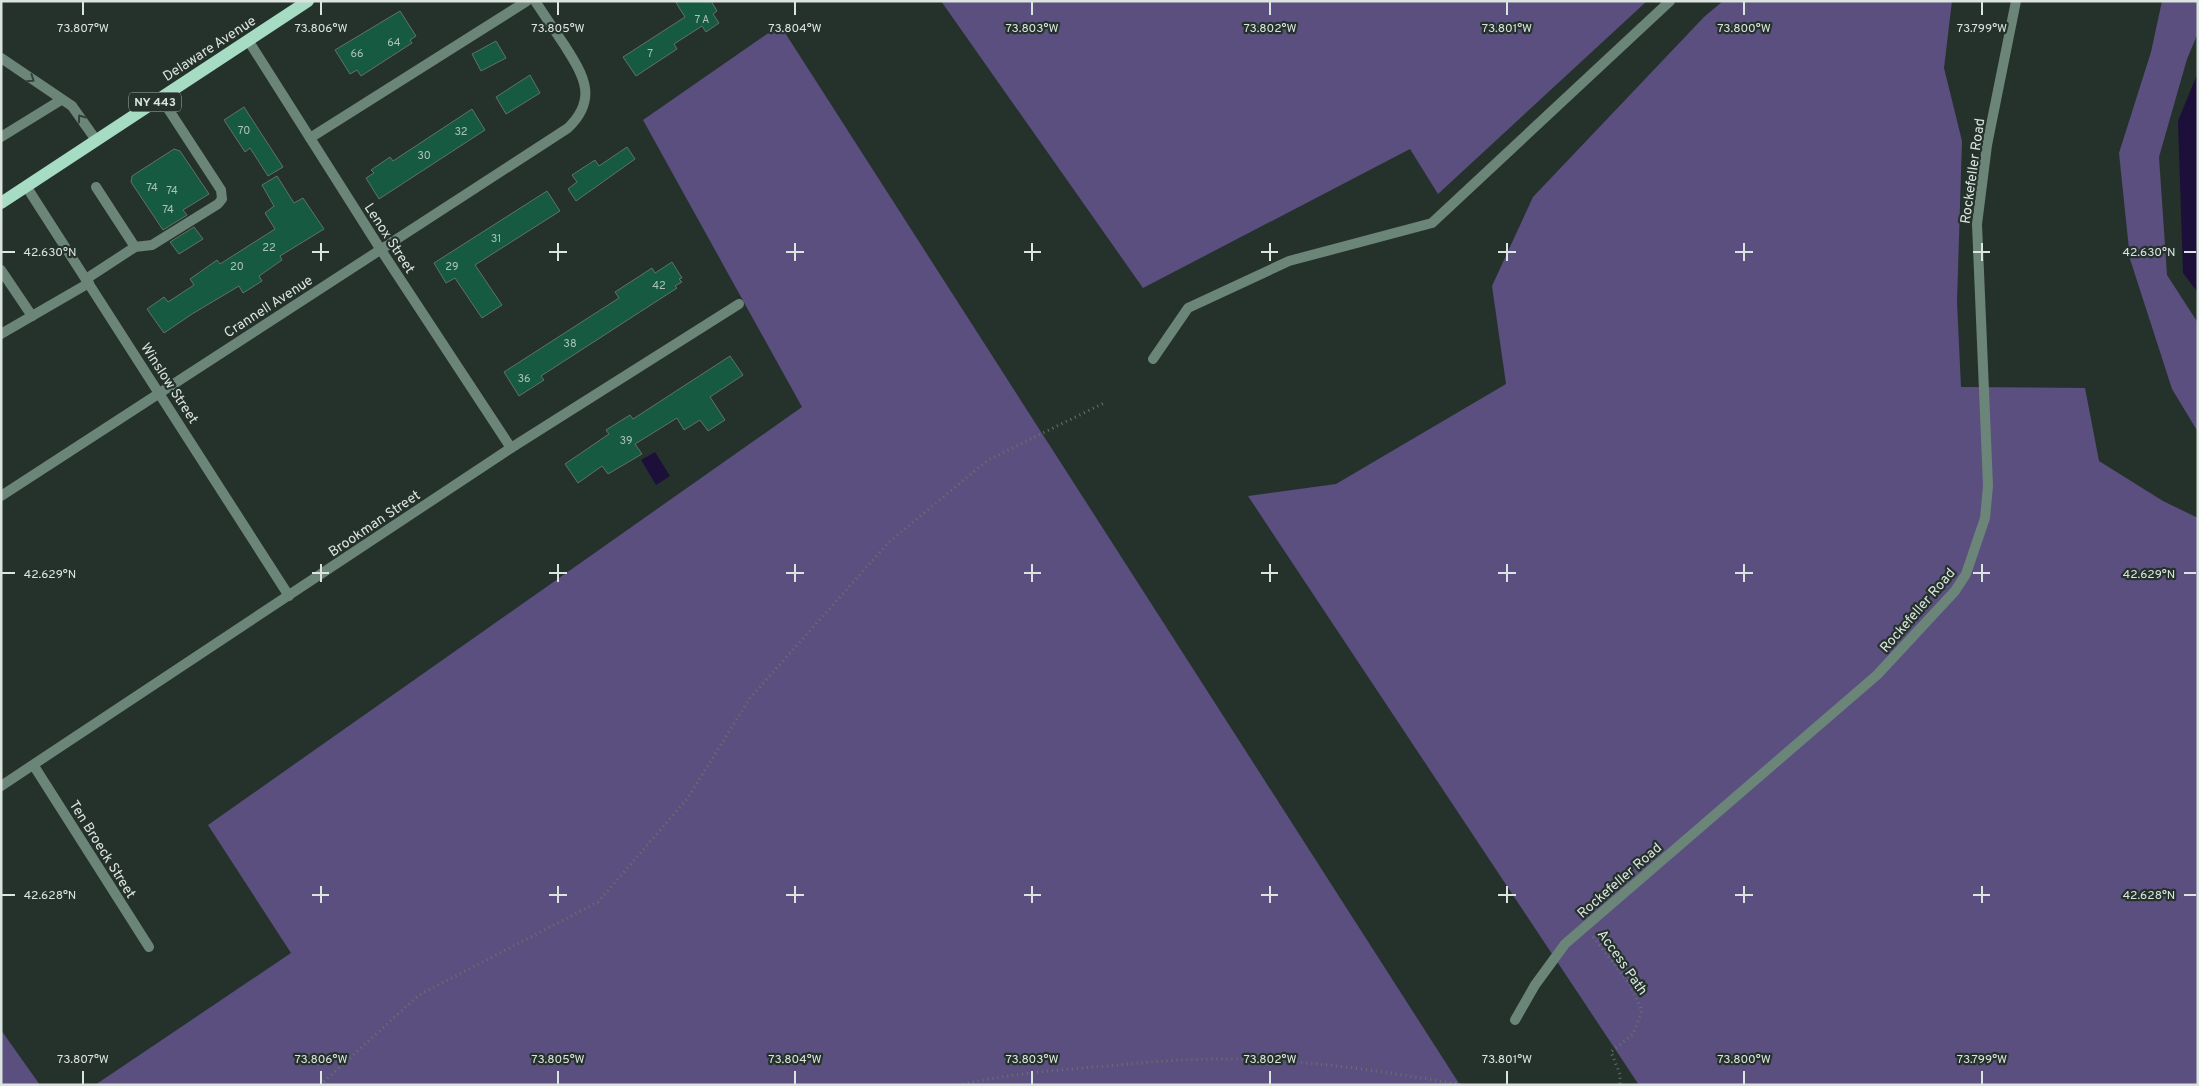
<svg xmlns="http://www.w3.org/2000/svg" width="2199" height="1086" font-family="Overpass,sans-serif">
<rect width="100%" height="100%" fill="#25322c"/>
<!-- forest -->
<g fill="#5a4f7f">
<path d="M941 1H1647L1438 194 1410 149 1143 288Z"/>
<path d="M1723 1H1952L1944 68 1962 141 1957 302 1961 387 2085 388 2099 461 2163 501 2198 518V1085H1639L1248 496 1336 484 1506 384 1492 286 1533 197 1704 17Z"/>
<path d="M2162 1H2198V33L2187 59 2159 157 2167 275 2198 323V432L2172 389 2130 259 2119 153 2151 52Z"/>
<path d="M780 25 1460 1085H95L291 953 208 825 802 407 643 120Z"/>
<path d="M1 1030 40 1085H1Z"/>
</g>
<!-- water -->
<g fill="#1c0f39">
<path d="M2198 72V293L2183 273 2178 121Z"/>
<path d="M655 452 670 476 656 485 641 460Z"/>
</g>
<!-- building -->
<g fill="#165a42" stroke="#62716a">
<path d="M675 1H711L717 11 713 14 719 23 706 32 702 26 674 44 677 49 636 76 623 57 685 17Z"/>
<path d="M400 11 416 36 410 40 412 43 361 76 357 70 350 74 335 50Z"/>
<path d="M496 41 506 58 481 71 472 54Z"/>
<path d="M530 75 540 93 506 114 496 97Z"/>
<path d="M244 107 283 167 268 176 250 148 245 152 224 120Z"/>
<path d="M472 109 485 130 379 199 366 178 374 173 371 170 390 157 393 161Z"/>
<path d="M627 147 635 159 576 201 568 189 577 182 572 175 595 160 599 166Z"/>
<path d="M174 149 180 151 209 194 183 210 187 215 163 230 131 182 132 176Z"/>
<path d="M277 176 294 203 303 198 324 229 280 256 282 260 259 276 262 281 243 293 239 286 192 314 164 333 147 309 164 297 168 302 194 285 190 279 217 260 220 264 275 229 265 213 274 206 262 185Z"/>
<path d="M547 191 560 211 475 265 502 305 482 318 455 278 446 283 434 263Z"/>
<path d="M194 227 203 239 179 254 170 242Z"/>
<path d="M672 262 682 278 679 279 682 282 675 286 677 288 541 376 544 380 519 396 504 372 619 298 615 292 652 268 655 273Z"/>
<path d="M730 356 743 375 710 397 725 420 708 431 700 420 684 430 677 418 635 444 642 454 608 474 602 466 578 483 565 464 609 434 606 430 630 415 633 419Z"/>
</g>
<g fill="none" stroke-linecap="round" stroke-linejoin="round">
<!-- path -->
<g stroke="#68736e" stroke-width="3" stroke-dasharray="1 4" stroke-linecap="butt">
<path d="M1593 937 1630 985 1642 1011 1633 1034 1611 1052 1620 1074V1085"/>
<path d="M320 1085 419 995 598 902 687 799 750 698 889 542 988 460 1106 402"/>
<path d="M958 1085C1003 1075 1048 1071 1093 1067 1124 1065 1154 1061 1184 1060 1278 1055 1371 1069 1463 1085"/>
</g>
<!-- service -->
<g stroke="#6b8579" stroke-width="10">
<path d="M1 58 72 106 96 140"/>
<path d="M1 137 61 100"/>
<path d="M310 138 527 1"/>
<path d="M96 187 135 247"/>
<path d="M1 270 32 316"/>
<path d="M86 279 135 247 152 245 218 204 222 199 221 190 161 98"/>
<path d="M1 334 89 283"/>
<path d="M1153 359 1188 308 1289 261 1432 223 1670 1"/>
</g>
<!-- minor -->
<g stroke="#6b8579" stroke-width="10">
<path d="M248 40 381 250 511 448"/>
<path d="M26 186 289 596"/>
<path d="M1 496 568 128C598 99 584 76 565 46 555 31 545 16 535 1"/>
<path d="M34 766 149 947"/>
<path d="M1 786 511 448 739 304"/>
<path d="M1515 1020 1535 985 1565 944 1877 675 1955 591 1966 574 1985 518 1988 486 1977 224 1987 145 2016 1"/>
</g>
<!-- primary -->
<path stroke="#a5dcc3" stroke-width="12" d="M1 203 308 1"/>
</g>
<!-- one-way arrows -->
<defs><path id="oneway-chevron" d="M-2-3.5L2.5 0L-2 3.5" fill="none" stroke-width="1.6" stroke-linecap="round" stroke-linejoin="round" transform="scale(1.25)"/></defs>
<g stroke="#33433b">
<use href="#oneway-chevron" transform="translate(31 79) rotate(35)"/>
<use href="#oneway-chevron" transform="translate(81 118) rotate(-126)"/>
</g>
<!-- ticks -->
<path fill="none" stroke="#dce4e0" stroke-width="2" d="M83 2V15M321 2V15M558 2V15M795 2V15M1032 2V15M1270 2V15M1507 2V15M1744 2V15M1982 2V15M321 243V261M558 243V261M795 243V261M1032 243V261M1270 243V261M1507 243V261M1744 243V261M1982 243V261M2 252H15M312 252H329M549 252H567M786 252H804M1024 252H1041M1261 252H1278M1498 252H1516M1735 252H1753M1973 252H1990M2184 252H2196M321 564V582M558 564V582M795 564V582M1032 564V582M1270 564V582M1507 564V582M1744 564V582M1982 564V582M2 573H15M312 573H329M549 573H567M786 573H804M1024 573H1041M1261 573H1278M1498 573H1516M1735 573H1753M1973 573H1990M2184 573H2196M321 886V903M558 886V903M795 886V903M1032 886V903M1270 886V903M1507 886V903M1744 886V903M1982 886V903M2 895H15M312 895H329M549 895H567M786 895H804M1024 895H1041M1261 895H1278M1498 895H1516M1735 895H1753M1973 895H1990M2184 895H2196M83 1071V1084M321 1071V1084M558 1071V1084M795 1071V1084M1032 1071V1084M1270 1071V1084M1507 1071V1084M1744 1071V1084M1982 1071V1084"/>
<g text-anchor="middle" stroke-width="4.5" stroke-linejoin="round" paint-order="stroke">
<!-- number labels -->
<g font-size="11" fill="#aac2b8">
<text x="702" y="23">7 A</text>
<text x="394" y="46">64</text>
<text x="357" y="57">66</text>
<text x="650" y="57">7</text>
<text x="244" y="134">70</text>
<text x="461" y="135">32</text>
<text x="424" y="159">30</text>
<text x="152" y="191">74</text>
<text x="172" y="194">74</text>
<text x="168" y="213">74</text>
<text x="496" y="242">31</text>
<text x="269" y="251">22</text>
<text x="237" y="270">20</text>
<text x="452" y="270">29</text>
<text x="659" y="289">42</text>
<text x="570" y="347">38</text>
<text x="524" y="382">36</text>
<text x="626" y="444">39</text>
</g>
<!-- shield labels -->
<rect fill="#25322c" stroke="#a5afaa" stroke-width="1" x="129" y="92.5" width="52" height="19" rx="4"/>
<g font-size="12" font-weight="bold" fill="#dce4e0">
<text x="155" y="106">NY 443</text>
</g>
<!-- street labels -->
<g font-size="14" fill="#dce4e0" stroke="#25322c">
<text transform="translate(209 48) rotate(-33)" y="5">Delaware Avenue</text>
<text transform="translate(1972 171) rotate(-82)" y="5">Rockefeller Road</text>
<text transform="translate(390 238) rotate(57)" y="5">Lenox Street</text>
<text transform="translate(268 306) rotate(-33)" y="5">Crannell Avenue</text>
<text transform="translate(170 383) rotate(57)" y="5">Winslow Street</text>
<text transform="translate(374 523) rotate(-34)" y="5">Brookman Street</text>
<text transform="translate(1917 610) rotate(-49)" y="5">Rockefeller Road</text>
<text transform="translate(103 849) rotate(58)" y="5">Ten Broeck Street</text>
<text transform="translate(1619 880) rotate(-41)" y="5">Rockefeller Road</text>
<text transform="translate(1623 962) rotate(55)" y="5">Access Path</text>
</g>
</g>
<g font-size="12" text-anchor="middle" fill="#dce4e0" stroke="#25322c" stroke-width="4.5" stroke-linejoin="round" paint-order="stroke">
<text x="83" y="32">73.807°W</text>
<text x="321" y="32">73.806°W</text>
<text x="558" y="32">73.805°W</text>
<text x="795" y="32">73.804°W</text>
<text x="1032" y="32">73.803°W</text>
<text x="1270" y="32">73.802°W</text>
<text x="1507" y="32">73.801°W</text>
<text x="1744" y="32">73.800°W</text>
<text x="1982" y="32">73.799°W</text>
<text x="50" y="256">42.630°N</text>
<text x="2149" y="256">42.630°N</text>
<text x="50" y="578">42.629°N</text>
<text x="2149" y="578">42.629°N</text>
<text x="50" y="899">42.628°N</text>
<text x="2149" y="899">42.628°N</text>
<text x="83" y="1063">73.807°W</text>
<text x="321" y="1063">73.806°W</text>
<text x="558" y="1063">73.805°W</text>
<text x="795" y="1063">73.804°W</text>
<text x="1032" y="1063">73.803°W</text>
<text x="1270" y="1063">73.802°W</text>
<text x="1507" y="1063">73.801°W</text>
<text x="1744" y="1063">73.800°W</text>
<text x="1982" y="1063">73.799°W</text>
</g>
<!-- border -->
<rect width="2199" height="1086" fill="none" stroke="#dce4e0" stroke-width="5"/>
</svg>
